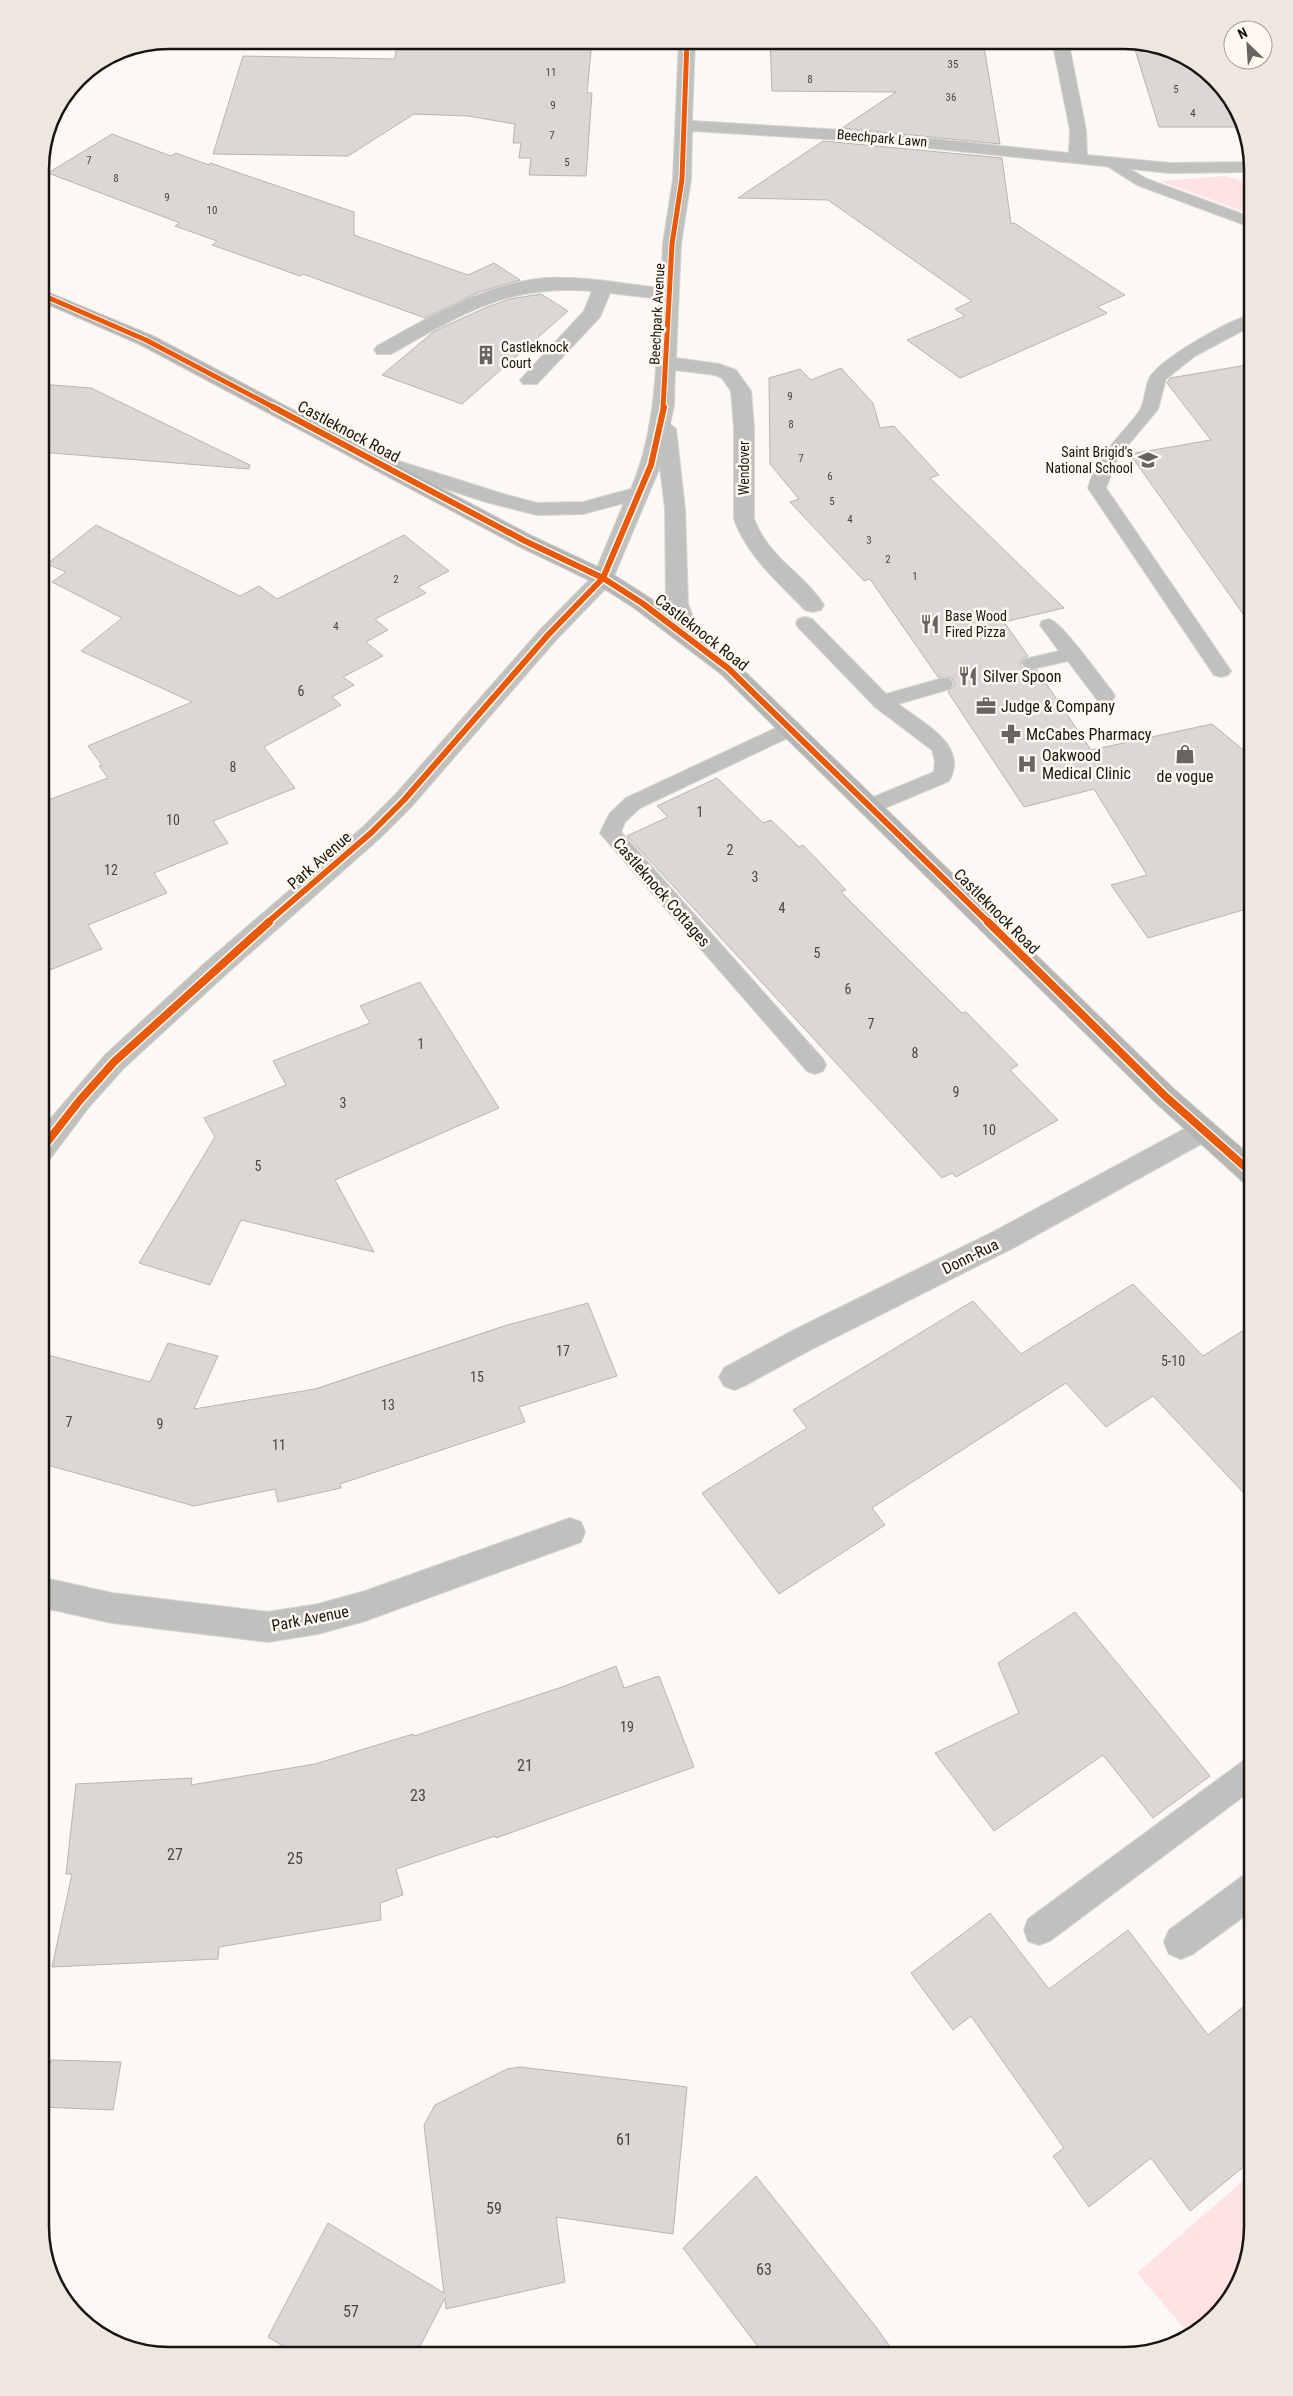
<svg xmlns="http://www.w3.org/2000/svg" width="1293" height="2396" font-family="'Roboto Condensed',sans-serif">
<rect width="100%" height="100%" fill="#fcf9f5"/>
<!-- green -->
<g fill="#fee2e4">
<path d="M1225 176 1253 184V215L1160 181Z"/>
<path d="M1253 2172V2228L1231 2299 1189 2334 1137 2273Z"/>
</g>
<!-- building -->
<g fill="#dcd7d5" stroke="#b8b4b1">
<path d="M434 40 592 41 587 93H592L586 176 529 175 531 158H519L521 143H513L515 124 468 116 414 114 348 156 213 154 243 56 395 59 397 44H433Z"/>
<path d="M826 40H983L1000 144 842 128 896 92 772 91 770 42H826Z"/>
<path d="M1132 40 1203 66 1243 119 1245 127H1159Z"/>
<path d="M112 134 171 156 176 153 209 165 210 163 354 212V235L468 275 494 263 520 280 479 292 425 318 303 274 300 276 212 245 217 241 175 226 180 223 48 173Z"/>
<path d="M823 141 1002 158 1011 224 1014 223 1125 295 1097 307 1107 313 960 378 907 340 965 316 955 309 972 301 828 200 738 198Z"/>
<path d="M541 294 568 311 462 404 382 375 432 333 441 328 487 307 510 299Z"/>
<path d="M1253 364V628L1130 454 1211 440 1167 383 1170 378Z"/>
<path d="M841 368 873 403 880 428 894 426 939 475 930 478 1064 608 1004 622 1028 656 1024 658 1020 664 1024 669 1037 670 1091 750 1212 724 1253 758V907L1148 938 1111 885 1147 875 1094 789 1024 807 948 692 955 685 952 678 938 677 870 579 864 581 790 502 799 499 770 464 769 378 800 369 811 380Z"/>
<path d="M40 384 91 388 250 465 249 469 40 452Z"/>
<path d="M96 525 240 596 259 586 277 599 404 535 449 571 418 587 426 593 375 619 388 630 366 642 383 656 343 677 354 685 332 697 341 705 264 747 295 788 213 821 228 843 154 873 167 893 88 925 102 949 40 974V803L108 778 99 766 102 765 88 746 192 702 81 651 122 618 52 582 66 572 47 564Z"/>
<path d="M717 778 763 823 771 820 799 847 803 845 846 890 841 892 962 1013 966 1012 1018 1065 1010 1070 1058 1120 956 1177 952 1173 942 1178 627 836 668 817 657 806Z"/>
<path d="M420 982 499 1108 335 1180 374 1252 241 1220 210 1285 139 1263 215 1137 204 1118 286 1085 273 1061 370 1023 360 1006Z"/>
<path d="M1133 1284 1203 1356 1253 1324V1503L1153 1396 1106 1427 1066 1383 872 1508 885 1525 779 1594 702 1493 807 1428 793 1410 973 1301 1021 1354Z"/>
<path d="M588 1303 617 1376 519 1407 525 1422 340 1484 341 1488 278 1502 275 1489 194 1506 40 1463V1353L150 1382 168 1343 218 1356 194 1409 315 1389 504 1326Z"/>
<path d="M1075 1612 1210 1776 1153 1818 1103 1755 994 1831 935 1753 1019 1713 998 1663Z"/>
<path d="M616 1666 624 1688 659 1676 694 1767 496 1838 495 1836 396 1869 403 1895 380 1903 381 1920 219 1947 218 1959 52 1967 72 1874H66L76 1784 192 1778 191 1785 315 1764 413 1734 414 1736 562 1687Z"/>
<path d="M990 1913 1049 1989 1128 1930 1208 2035 1253 1999V2159L1190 2211 1151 2158 1089 2207 1053 2156 1064 2148 971 2016 953 2030 911 1973Z"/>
<path d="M51 2060 121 2062 113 2110 40 2107Z"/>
<path d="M520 2067 687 2087 673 2234 556 2217 565 2282 446 2309 445 2298 415 2356H299L268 2337 328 2223 444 2293 424 2125 435 2105 507 2069Z"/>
<path d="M756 2176 873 2323 897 2356H765L683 2248Z"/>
</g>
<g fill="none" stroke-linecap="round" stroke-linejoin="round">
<defs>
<g id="lane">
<path d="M1112 159 1147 179 1253 218V228L1137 185 1107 166 1105 163 1107 160Z"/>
<path d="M1253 314V325L1195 356 1166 379 1158 409 1118 457 1106 488 1231 671 1228 675 1221 677 1214 675 1088 488C1097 456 1119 438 1138 413 1146 403 1144 388 1150 377 1163 357 1229 320 1253 314Z"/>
<path d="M805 617 812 619 886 694 943 678 950 679 953 684 950 689 898 704C921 722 970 745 949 781L878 811 871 813 864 811 861 806 864 801 934 772 935 761 932 750 875 707 798 627 796 623 798 619Z"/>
<path d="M1049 619C1063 623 1100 677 1112 691L1115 696 1112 701 1105 702 1098 701 1068 661 1032 669 1025 667 1022 663 1025 659 1059 651 1040 625 1042 621Z"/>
<path d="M791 721 798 723 801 728 798 733 640 808 625 822 621 832 823 1059 826 1065 823 1071 815 1074 807 1071 600 833 610 813 626 798Z"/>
<path d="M1253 1757V1789L1050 1941 1039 1945 1028 1941 1024 1930 1028 1919 1243 1761Z"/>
</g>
<g id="street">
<path d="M679 40H695L692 121 860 131 1069 153 1070 130 1052 40H1068L1086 130 1087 155 1170 163 1252 162 1253 172 1170 173 860 141 692 131 691 179 681 244 676 358 719 364 736 370 751 391 754 427V519C770 560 803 572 824 605L821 610 813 612 805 610C778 582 747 556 734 519V427L731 391 722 378 715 375 675 370 674 405 670 424 676 429 685 509 688 604 702 640 699 645 691 647 683 645 666 604 665 509 660 467 611 583 556 640 412 806 380 838 223 977 123 1069 89 1107 50 1159 40 1162V1131L105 1055 205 963 364 826 396 794 540 630 594 575 624 503 583 514 537 515 486 502 366 463 363 459 366 455 373 453 380 455 500 493 537 503 583 502 631 489C657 428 656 364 660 299L610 293 600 317 537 384H523L520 380 584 311 592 291C507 284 462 314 391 354H377L374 350 377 346C430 317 485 283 546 278 585 276 623 284 661 288L663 244 673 179Z"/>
<path d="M1203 1119 1212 1122 1216 1130 1212 1138 1013 1248 812 1349 744 1386 734 1390 724 1386 719 1377 724 1368 792 1331 993 1232Z"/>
<path d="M570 1518 581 1522 585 1532 581 1542 365 1621 318 1634 268 1642 112 1623 40 1607V1577L112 1593 268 1612 318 1604 365 1591Z"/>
<path d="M1253 1872V1910L1193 1954 1181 1959 1169 1954 1164 1942 1169 1930 1241 1877Z"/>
</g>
<path id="secondary" d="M40 289 153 336 532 536 611 573 650 598 737 664 1174 1089 1253 1158V1185L1243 1182 1156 1103 721 674 634 608 595 583 518 546 139 344 40 301Z"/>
</defs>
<!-- lane casing -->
<use href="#lane" stroke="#d7d5d1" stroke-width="2"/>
<!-- street casing -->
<use href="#street" stroke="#d7d5d1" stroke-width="2"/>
<!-- secondary casing -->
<use href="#secondary" stroke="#d7d5d1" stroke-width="2"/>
<!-- lane -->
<use href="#lane" fill="#c0c0bf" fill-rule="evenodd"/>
<!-- street -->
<use href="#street" fill="#c0c0bf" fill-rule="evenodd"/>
<!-- secondary -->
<use href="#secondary" fill="#b5b5b3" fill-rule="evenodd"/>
<defs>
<g id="cycleway-far2">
<path d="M40 294 146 340 275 408"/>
<path d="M663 408 672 244 682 179 687 40"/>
</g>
<g id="cycleway-far1">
<path d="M273 407 525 541 603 578 642 603 729 669 989 923"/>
<path d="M267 923 372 832 404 800 548 635 603 578 651 465 664 407"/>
</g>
<g id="cycleway">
<path d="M988 922 1165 1096 1253 1174"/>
<path d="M40 1151 80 1100 114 1062 269 922"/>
</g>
</defs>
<!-- cycleway-far2 casing -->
<use href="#cycleway-far2" stroke="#fff9f2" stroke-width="7"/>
<!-- cycleway-far1 casing -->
<use href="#cycleway-far1" stroke="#fff9f2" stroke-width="9"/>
<!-- cycleway casing -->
<use href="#cycleway" stroke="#fff9f2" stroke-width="11"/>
<!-- cycleway-far2 -->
<use href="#cycleway-far2" stroke="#e8590c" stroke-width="5"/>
<!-- cycleway-far1 -->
<use href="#cycleway-far1" stroke="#e8590c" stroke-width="6"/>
<!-- cycleway -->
<use href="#cycleway" stroke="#e8590c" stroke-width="8"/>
</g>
<!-- icons -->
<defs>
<symbol id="building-bare" viewBox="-9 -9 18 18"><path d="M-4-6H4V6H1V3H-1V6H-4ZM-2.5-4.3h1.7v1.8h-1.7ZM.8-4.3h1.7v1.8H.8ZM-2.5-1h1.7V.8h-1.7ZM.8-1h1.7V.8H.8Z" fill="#686561" stroke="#fff9f2" stroke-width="2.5" paint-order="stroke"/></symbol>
<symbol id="school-bare" viewBox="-9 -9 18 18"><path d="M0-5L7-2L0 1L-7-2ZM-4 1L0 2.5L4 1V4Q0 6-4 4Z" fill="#686561" stroke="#fff9f2" stroke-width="2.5" paint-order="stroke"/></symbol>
<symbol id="restaurant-bare" viewBox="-9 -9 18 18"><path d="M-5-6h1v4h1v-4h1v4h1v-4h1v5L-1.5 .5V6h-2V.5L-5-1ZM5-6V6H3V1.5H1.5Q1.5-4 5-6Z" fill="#686561" stroke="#fff9f2" stroke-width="2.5" paint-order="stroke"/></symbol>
<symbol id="office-bare" viewBox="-9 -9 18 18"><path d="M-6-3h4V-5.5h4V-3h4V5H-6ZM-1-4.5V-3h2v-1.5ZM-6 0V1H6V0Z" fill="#686561" stroke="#fff9f2" stroke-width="2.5" paint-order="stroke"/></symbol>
<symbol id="pharmacy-bare" viewBox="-9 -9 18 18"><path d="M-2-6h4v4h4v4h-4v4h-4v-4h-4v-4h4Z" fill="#686561" stroke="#fff9f2" stroke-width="2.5" paint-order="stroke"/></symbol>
<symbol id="shop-bare" viewBox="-9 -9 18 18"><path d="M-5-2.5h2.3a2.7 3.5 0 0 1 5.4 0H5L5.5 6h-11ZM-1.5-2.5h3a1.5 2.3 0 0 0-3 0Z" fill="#686561" stroke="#fff9f2" stroke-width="2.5" paint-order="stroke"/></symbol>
<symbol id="hospital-bare" viewBox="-9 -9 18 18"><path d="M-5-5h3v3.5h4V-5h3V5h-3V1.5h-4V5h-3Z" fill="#686561" stroke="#fff9f2" stroke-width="2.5" paint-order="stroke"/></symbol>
</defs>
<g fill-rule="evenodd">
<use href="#building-bare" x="472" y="341" width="28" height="28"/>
<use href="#school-bare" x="1134" y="446" width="28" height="28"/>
<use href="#restaurant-bare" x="916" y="610" width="28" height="28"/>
<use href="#restaurant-bare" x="954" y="662" width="28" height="28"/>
<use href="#office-bare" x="972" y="692" width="28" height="28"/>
<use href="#pharmacy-bare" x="997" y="720" width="28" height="28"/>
<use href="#shop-bare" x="1171" y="740" width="28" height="28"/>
<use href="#hospital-bare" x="1013" y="750" width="28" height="28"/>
</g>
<g text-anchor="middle" stroke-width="5" stroke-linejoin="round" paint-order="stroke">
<!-- far-number labels -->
<g font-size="11" fill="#494642">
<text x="953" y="68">35</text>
<text x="551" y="76">11</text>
<text x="810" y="83">8</text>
<text x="1176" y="93">5</text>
<text x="951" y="101">36</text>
<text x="553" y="109">9</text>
<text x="1193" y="117">4</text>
<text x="552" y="139">7</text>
<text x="89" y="164">7</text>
<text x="567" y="166">5</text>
<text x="116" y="182">8</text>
<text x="167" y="201">9</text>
<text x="212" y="214">10</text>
<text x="790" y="400">9</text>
<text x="791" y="428">8</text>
<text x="801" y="462">7</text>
<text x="830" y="480">6</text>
<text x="832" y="505">5</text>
<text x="850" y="523">4</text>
<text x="869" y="544">3</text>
<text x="888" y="563">2</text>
<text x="915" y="580">1</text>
<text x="396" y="583">2</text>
<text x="336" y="630">4</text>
</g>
<!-- far-street labels -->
<g font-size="14" fill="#181511" stroke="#fff9f2">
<text transform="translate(882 138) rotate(5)" y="5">Beechpark Lawn</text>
<text transform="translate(657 314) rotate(-87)" y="5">Beechpark Avenue</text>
<text transform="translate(744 468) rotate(-90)" y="5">Wendover</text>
</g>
<!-- far-poi labels -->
<g font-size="14" fill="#181511" stroke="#fff9f2" text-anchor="start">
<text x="501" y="352">Castleknock<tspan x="501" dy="16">Court</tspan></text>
<text x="1133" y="457" text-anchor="end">Saint Brigid's<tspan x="1133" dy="16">National School</tspan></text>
<text x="945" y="621">Base Wood<tspan x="945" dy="16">Fired Pizza</tspan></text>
</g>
<!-- number labels -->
<g font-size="14" fill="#494642">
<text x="301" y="696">6</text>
<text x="233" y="772">8</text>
<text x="700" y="817">1</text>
<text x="173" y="825">10</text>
<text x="730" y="855">2</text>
<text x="111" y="875">12</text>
<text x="755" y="882">3</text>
<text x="782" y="913">4</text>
<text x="817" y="958">5</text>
<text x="848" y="994">6</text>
<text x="871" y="1029">7</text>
<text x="421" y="1049">1</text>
<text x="915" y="1058">8</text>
<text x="956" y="1097">9</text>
<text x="343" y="1108">3</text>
<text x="989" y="1135">10</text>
<text x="258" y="1171">5</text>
<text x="563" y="1356">17</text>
<text x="1173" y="1366">5-10</text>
<text x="477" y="1382">15</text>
<text x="388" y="1410">13</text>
<text x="69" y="1427">7</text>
<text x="160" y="1429">9</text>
<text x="279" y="1450">11</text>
<text x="627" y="1732">19</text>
</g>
<!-- street labels -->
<g font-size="16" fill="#181511" stroke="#fff9f2">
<text transform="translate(349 431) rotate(28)" y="6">Castleknock Road</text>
<text transform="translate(702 632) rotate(38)" y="6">Castleknock Road</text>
<text transform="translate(319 860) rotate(-41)" y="6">Park Avenue</text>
<text transform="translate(662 892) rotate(49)" y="6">Castleknock Cottages</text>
<text transform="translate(997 911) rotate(45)" y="6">Castleknock Road</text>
<text transform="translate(970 1256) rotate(-26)" y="6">Donn-Rua</text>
<text transform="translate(310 1618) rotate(-11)" y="6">Park Avenue</text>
</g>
<!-- poi labels -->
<g font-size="16" fill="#181511" stroke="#fff9f2" text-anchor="start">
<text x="983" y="682">Silver Spoon</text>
<text x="1001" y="712">Judge &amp; Company</text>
<text x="1026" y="740">McCabes Pharmacy</text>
<text x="1042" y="761">Oakwood<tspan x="1042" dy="18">Medical Clinic</tspan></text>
<text x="1185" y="782" text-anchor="middle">de vogue</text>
</g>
<!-- near-number labels -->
<g font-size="16" fill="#494642">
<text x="525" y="1771">21</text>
<text x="418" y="1801">23</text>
<text x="175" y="1860">27</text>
<text x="295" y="1864">25</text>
<text x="624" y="2145">61</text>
<text x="494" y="2214">59</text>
<text x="764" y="2275">63</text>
<text x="351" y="2317">57</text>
</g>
</g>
<!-- crop -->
<path d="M0 0H1293V2396H0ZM169 49H1124A120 120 0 0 1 1244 169V2227A120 120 0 0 1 1124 2347H169A120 120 0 0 1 49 2227V169A120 120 0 0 1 169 49Z" fill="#ede7e0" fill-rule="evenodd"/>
<path fill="none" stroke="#181511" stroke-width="2.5" d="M169 49H1124A120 120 0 0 1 1244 169V2227A120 120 0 0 1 1124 2347H169A120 120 0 0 1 49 2227V169A120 120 0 0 1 169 49Z"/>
<!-- north arrow -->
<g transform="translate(1248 45) rotate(335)"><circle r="24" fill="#fff9f2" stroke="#a39e98"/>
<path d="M0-4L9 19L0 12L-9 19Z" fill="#686561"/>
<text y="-8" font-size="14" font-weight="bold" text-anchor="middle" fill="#181511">N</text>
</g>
</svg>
